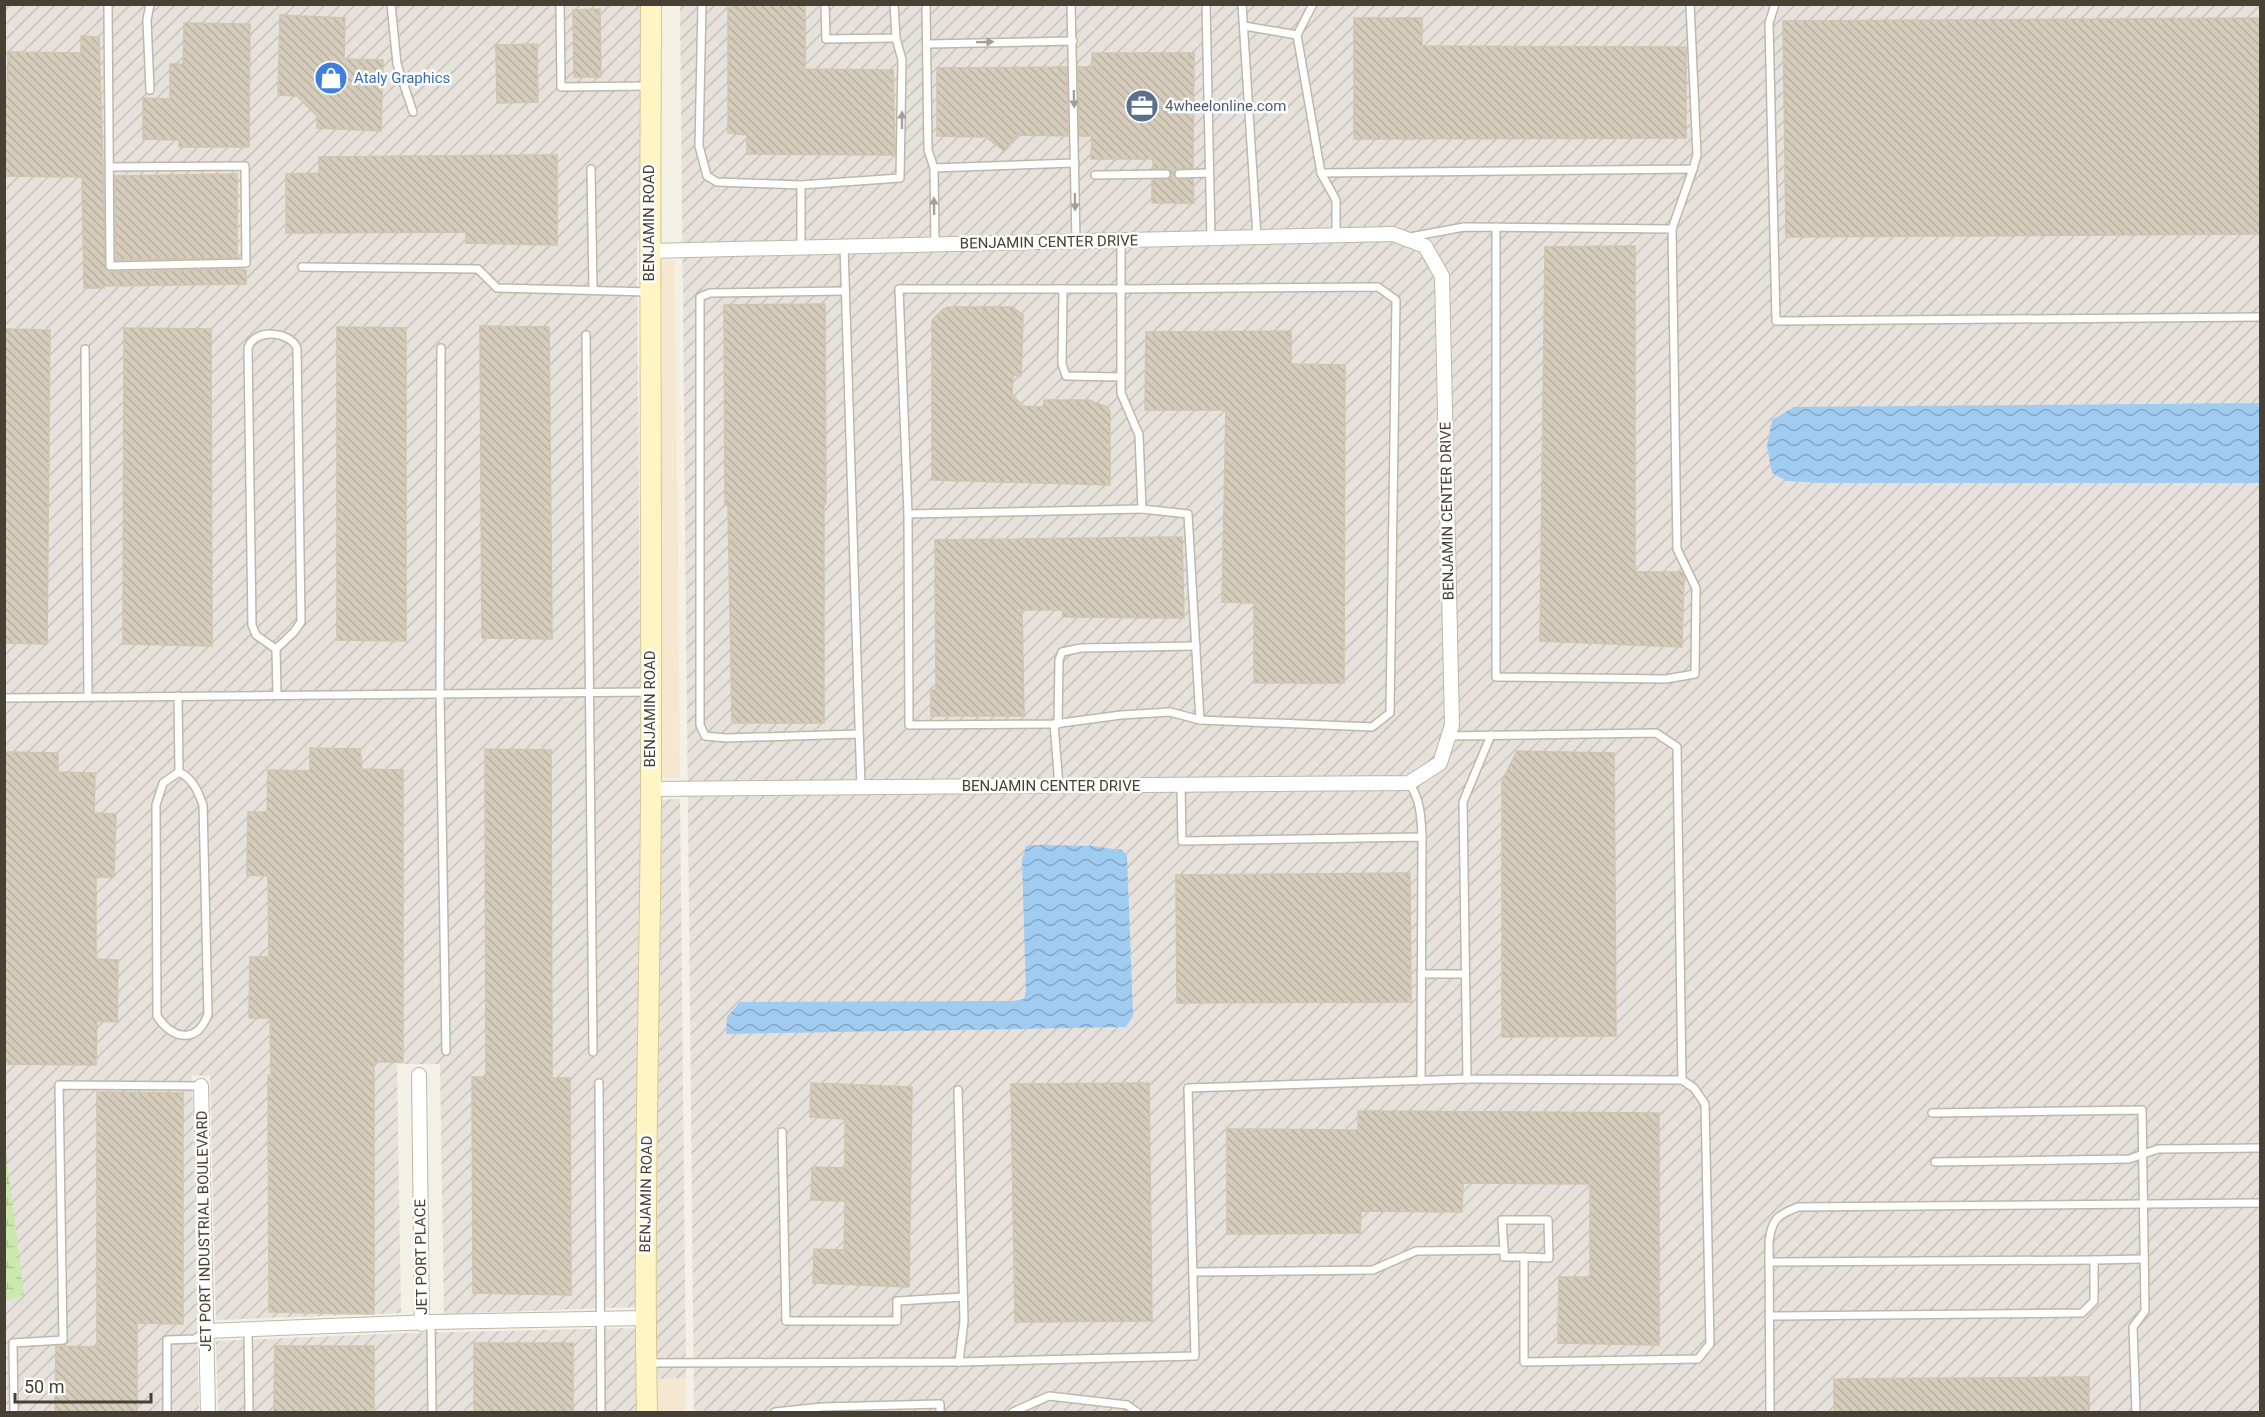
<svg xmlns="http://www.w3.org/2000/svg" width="2265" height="1417" font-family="Roboto,sans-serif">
<defs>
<pattern id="industrial-furrows" width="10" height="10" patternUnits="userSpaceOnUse" patternTransform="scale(1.5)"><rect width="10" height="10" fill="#e6e1db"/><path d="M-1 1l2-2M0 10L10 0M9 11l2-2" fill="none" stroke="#c7c2bd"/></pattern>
<pattern id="wetland-marsh" width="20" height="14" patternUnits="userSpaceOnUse" patternTransform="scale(1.5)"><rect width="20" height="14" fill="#cbe9ad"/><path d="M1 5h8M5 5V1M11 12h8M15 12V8" fill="none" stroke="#b0c995"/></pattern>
<pattern id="water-waves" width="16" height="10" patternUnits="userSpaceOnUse" patternTransform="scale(1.5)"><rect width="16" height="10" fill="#a0ccf2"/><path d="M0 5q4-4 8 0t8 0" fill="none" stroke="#84a7c5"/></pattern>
<pattern id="building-back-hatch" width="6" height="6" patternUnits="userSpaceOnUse" patternTransform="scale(1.5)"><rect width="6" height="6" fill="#d5ccbb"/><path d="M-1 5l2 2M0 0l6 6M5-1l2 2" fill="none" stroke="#b8b0a1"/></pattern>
</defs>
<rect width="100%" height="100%" fill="#f3f0e6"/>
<!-- commercial -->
<g fill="#f6e8d0">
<path d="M675 260 680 778H660L658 261Z"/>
<path d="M686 1378V1412H656V1379Z"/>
</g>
<!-- industrial -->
<g fill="url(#industrial-furrows)">
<path d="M5 5H642L639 241 637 242 641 789 636 1307 444 1314 440 1064H397L401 1313 216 1320 210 1076 192 1075 199 1412H5L4 1301 24 1295 4 1144Z"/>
<path d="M680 5H2260V1412H694Z"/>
<path d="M680 799 686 1378 656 1379 660 800Z"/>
<path d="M636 1328 638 1412H218L216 1341 410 1333Z"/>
</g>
<!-- wetland -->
<path fill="url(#wetland-marsh)" d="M5 1144 24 1295 5 1301H4Z"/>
<!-- water -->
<g fill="url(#water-waves)">
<path d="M2260 403V483H1820L1787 481 1772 473 1767 446 1772 420 1794 407Z"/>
<path d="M1038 845 1092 846 1122 850 1127 856 1133 1016 1126 1027 726 1034 727 1017 740 1002 1013 1001 1024 999 1026 991 1022 861 1026 846Z"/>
</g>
<!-- building -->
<g fill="url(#building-back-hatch)" stroke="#d0c5ae" stroke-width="1.5">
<path d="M728 4H805V69L893 70 895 155 747 154V135L728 133Z"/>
<path d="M600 9 601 77H574L573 10Z"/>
<path d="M280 15 345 18 344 59 383 60 381 131 317 128V116L297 96 278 95Z"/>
<path d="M1354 18H1422V46L1686 47V138L1354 139Z"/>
<path d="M2260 18V234L1786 237 1783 21Z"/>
<path d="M184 23 250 24 249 147H179V140L143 139V98L170 99V64H183Z"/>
<path d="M81 36 99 37 106 269 110 272 237 269 246 270V284L104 286V288H84L82 177 4 176V91H7L8 52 81 53Z"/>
<path d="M537 44 538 102 497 103 496 45Z"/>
<path d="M1092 53H1194L1193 168 1177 169 1173 174 1177 179H1193L1194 203H1152V180L1168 179 1172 175 1168 169H1153V159H1091L1092 136H1079L1078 67H1092Z"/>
<path d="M1067 67 1068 136 1017 135 1004 151 986 137 937 136V68Z"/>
<path d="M540 155H557V245L466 243V232L286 233V174L319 173V157Z"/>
<path d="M237 174V258L116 260 115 176Z"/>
<path d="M1635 246V572H1682L1684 576 1682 647 1540 641 1545 247Z"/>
<path d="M825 304 826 504H824V723H732L728 505H725L724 305Z"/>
<path d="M948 307H1012L1023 315 1021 376 1013 375 1012 394 1022 406 1043 407 1044 400H1089L1107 407 1110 411V485L932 480V321L942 310Z"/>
<path d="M480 326 549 327 552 639 482 638Z"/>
<path d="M337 327 406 328V641L337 640Z"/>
<path d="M124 328 211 329 212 646 123 644Z"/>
<path d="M4 329 50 330 47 644 4 643Z"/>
<path d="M1291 331V364L1345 365 1344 683H1254V603L1222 602 1226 410H1145L1146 332Z"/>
<path d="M1182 537 1184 618 1063 617 1062 610H1022L1024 716H931V690H936L935 540Z"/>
<path d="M310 748 360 749 362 769 403 770V1062H374V1314L269 1312 268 1075H271L270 1018H249L250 957H269L268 876 247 875 248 812H267L268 770 310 771Z"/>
<path d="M485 749 551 750 552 1078H570L571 1295 473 1293 472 1077H486Z"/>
<path d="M1517 751 1614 753 1616 1036 1502 1037V781Z"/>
<path d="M6 752 58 753V772L95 773 94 813 116 814 114 877H96V959L118 960 117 1022 97 1021 96 1065 4 1064V773Z"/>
<path d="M1410 873 1411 1002 1177 1003 1176 875Z"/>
<path d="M811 1083 912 1087 909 1287 813 1283 814 1249 844 1250 845 1201 811 1200 812 1167 845 1168V1119L810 1117Z"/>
<path d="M1149 1083 1152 1321 1015 1322 1011 1084Z"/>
<path d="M97 1092 183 1093V1324L137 1323V1413H55L56 1346 97 1347Z"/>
<path d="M1358 1111 1659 1113V1345L1558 1343 1559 1277H1590V1184L1463 1183 1462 1212 1361 1211 1360 1233 1227 1234V1129L1358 1130Z"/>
<rect x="474" y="1343" width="99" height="70"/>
<path d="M275 1346H374V1413H274Z"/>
<path d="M2089 1377V1413H1834V1379Z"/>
</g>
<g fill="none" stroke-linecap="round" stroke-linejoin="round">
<defs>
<g id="lane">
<path d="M108 4 110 266 246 263 245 166 110 167"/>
<path d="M391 4 397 64 413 112"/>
<path d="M560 4 561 87 650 86"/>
<path d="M702 4 699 146 707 176 717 182 801 185"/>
<path d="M825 4 826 39 896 38 894 4"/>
<path d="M926 4 928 150 934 168 935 244"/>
<path d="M1071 4 1076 241"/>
<path d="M1206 4 1211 238"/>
<path d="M1242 4 1257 237"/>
<path d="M1313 4 1297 35 1321 173 1693 169 1697 155 1690 4"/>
<path d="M1775 4 1769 23 1776 321 2260 317"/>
<path d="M1244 26 1297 35"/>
<path d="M927 44 1073 41"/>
<path d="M150 90 147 20 150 4"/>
<path d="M934 168 1075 163"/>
<path d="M591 169 593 290"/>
<path d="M1321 173 1336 200V235"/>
<path d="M1179 174 1209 173"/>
<path d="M1095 175 1166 174"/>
<path d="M1496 227V677L1666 679 1695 674 1696 588 1677 549 1672 229"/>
<path d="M1410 237 1464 227 1672 229 1693 169"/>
<path d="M1121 240V289H899L908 514 1142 509"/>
<path d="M844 246 861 788"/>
<path d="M801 247V185L900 178 902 60 896 38"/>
<path d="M302 267 478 269 497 288 649 292"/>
<path d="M1378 287 1396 300 1390 713 1372 727 1200 720 1188 514 1142 509 1139 435 1121 393V289Z"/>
<path d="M1063 289 1062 364 1066 376 1121 377"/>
<path d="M845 291 710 293 700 297V725L705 736 726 738 859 734"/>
<path d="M586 335 593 1052"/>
<path d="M441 348 440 695 446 1051"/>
<path d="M85 349 88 696"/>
<path d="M908 514 909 725 1054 724 1121 715 1170 712 1200 720"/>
<path d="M276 649 294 632 301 622 297 348C290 331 254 328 248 348L252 625 256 635 276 649 277 695"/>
<path d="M178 696 179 772C193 779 198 791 203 805L208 1014C197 1045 172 1039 157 1016L156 805 163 783 179 772"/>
<path d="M4 698 650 692"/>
<path d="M1054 724 1059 786"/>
<path d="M1058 724 1059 660 1062 652 1081 648 1196 646"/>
<path d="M1448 736 1656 733 1677 747 1682 1080 1467 1079 1463 802 1491 735"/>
<path d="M1409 783C1421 800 1421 818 1422 837"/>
<path d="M1181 785 1182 841 1422 837 1421 1081"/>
<path d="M1421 974H1465"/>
<path d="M599 1083 601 1412"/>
<path d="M958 1090 964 1321 959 1362"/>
<path d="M1932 1113 2142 1110 2145 1311 2133 1327 2136 1412"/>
<path d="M782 1132 786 1321H897V1301L963 1297"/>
<path d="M1935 1162 2129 1159 2158 1149 2260 1148"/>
<path d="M1504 1250V1257H1524"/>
<path d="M1769 1262 2094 1260"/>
<path d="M1194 1272 1373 1270 1416 1251 1504 1250 1502 1220H1548L1549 1258 1524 1257V1362L1698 1359 1710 1344 1705 1104 1694 1088 1682 1080"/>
<path d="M1769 1316 2082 1313 2094 1301V1260L2144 1259"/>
<path d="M431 1322 432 1412"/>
<path d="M248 1329 249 1412"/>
<path d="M647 1363 959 1362 1195 1356 1188 1088 1467 1079"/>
<path d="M14 1412 13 1343 63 1340 59 1085 201 1086"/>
<path d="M167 1412V1340L195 1339 206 1331"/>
<path d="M775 1412 822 1407 940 1404V1412"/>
<path d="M1013 1412 1049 1396 1127 1405 1137 1412"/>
<path d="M1770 1412 1769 1243C1771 1220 1777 1215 1798 1207L2260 1203"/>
</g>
<g id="street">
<path d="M649 251 1393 234 1425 246 1442 276 1452 725 1440 763 1409 783 651 789"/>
<path d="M419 1075 422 1324"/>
<path d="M201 1086 208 1412"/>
<path d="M206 1331 431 1322 645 1318"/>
</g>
<path id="secondary" d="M647 1412C643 1205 650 997 651 790 652 528 649 266 651 4"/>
</defs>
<!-- lane casing -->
<use href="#lane" stroke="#bfb8a8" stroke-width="10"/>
<!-- street casing -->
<use href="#street" stroke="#bfb8a8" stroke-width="16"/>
<!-- secondary casing -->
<use href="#secondary" stroke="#d5c794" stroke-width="22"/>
<!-- lane -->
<use href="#lane" stroke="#fff" stroke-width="7"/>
<!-- street -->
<use href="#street" stroke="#fff" stroke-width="14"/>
<!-- secondary -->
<use href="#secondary" stroke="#fff4c4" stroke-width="20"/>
</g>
<!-- one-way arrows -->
<defs><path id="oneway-solid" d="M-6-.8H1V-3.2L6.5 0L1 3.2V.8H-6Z" transform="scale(1.5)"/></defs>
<g fill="#a2a09a">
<use href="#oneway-solid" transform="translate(985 42) rotate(-1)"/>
<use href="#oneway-solid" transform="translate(1074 99) rotate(89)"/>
<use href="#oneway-solid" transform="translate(902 120) rotate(-90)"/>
<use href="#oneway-solid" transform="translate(1075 202) rotate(89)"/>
<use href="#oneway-solid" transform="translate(934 206) rotate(-91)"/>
</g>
<!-- icons -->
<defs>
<symbol id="shop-disc" viewBox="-11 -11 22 22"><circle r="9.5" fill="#3f7fe0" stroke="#fff"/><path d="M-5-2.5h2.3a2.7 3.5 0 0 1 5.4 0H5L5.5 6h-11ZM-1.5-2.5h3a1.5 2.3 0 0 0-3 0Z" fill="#fff"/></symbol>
<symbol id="office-disc" viewBox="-11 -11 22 22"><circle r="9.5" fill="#5c6f8a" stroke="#fff"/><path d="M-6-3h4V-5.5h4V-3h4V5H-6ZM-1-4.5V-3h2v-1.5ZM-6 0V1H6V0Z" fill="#fff"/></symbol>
</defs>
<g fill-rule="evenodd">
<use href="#shop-disc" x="312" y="59" width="38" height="38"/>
<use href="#office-disc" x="1123" y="87" width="38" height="38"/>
</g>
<g text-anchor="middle" stroke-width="5" stroke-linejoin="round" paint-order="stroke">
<!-- shop labels -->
<g font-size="15" fill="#366cbe" stroke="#fff" text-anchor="start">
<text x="354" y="83">Ataly Graphics</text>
</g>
<!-- service labels -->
<g font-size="15" fill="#4e5e75" stroke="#fff" text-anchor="start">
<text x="1165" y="111">4wheelonline.com</text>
</g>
<!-- street labels -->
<g font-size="15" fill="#464035" stroke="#fff">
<text transform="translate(649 223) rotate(-90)" y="5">BENJAMIN ROAD</text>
<text transform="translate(1049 242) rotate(-1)" y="5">BENJAMIN CENTER DRIVE</text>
<text transform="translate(1447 511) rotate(-91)" y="5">BENJAMIN CENTER DRIVE</text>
<text transform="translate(650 709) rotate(-90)" y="5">BENJAMIN ROAD</text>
<text x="1051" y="791">BENJAMIN CENTER DRIVE</text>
<text transform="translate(646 1194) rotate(-89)" y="5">BENJAMIN ROAD</text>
<text transform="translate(204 1231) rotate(-91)" y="5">JET PORT INDUSTRIAL BOULEVARD</text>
<text transform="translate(421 1257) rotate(-91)" y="5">JET PORT PLACE</text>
</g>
</g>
<!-- border -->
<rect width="2265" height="1417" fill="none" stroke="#464035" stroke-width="12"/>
<!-- scale -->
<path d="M15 1393v9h136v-9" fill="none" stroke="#464035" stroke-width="3"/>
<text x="24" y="1393" font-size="18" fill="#464035" stroke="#ffffff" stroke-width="4.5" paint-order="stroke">50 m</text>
</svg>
